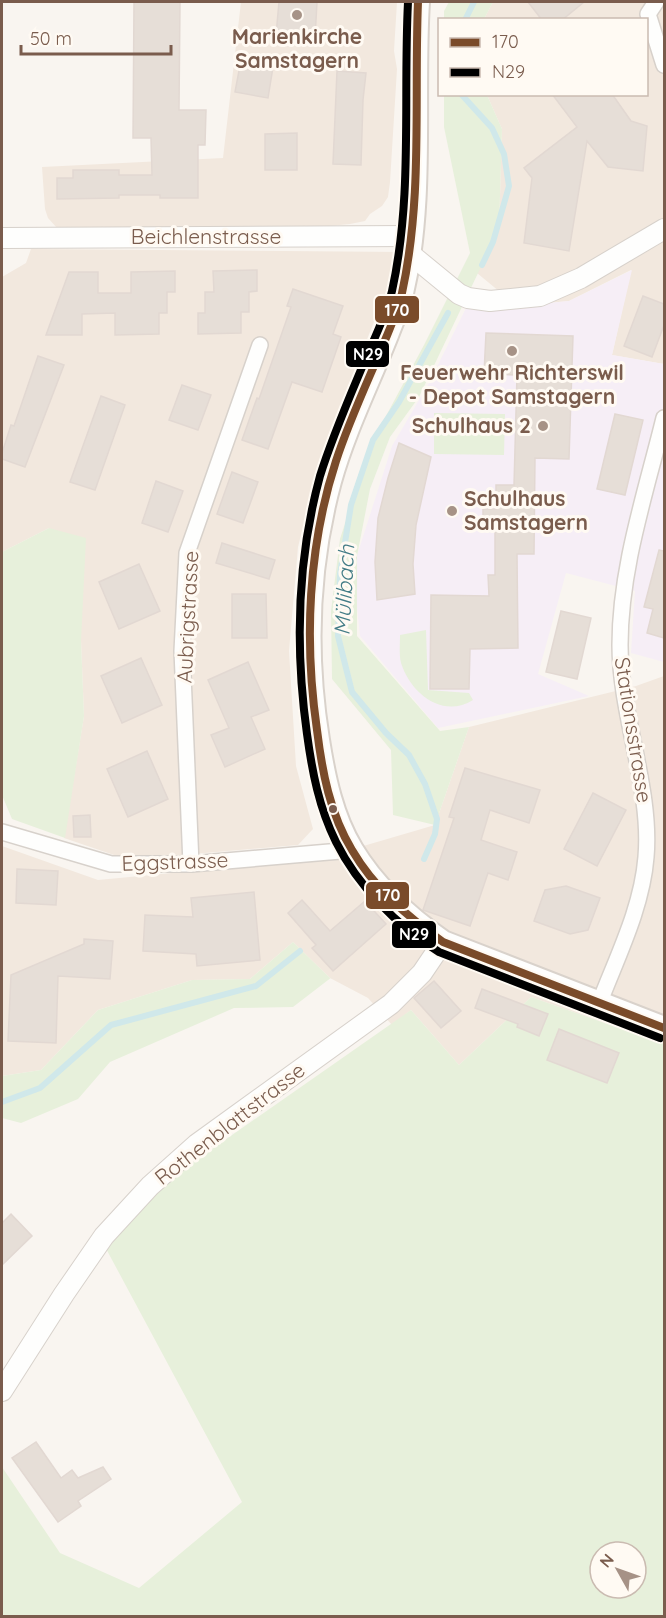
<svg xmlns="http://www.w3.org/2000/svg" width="666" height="1618" font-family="Quicksand,sans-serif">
<rect width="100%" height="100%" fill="#f9f5f0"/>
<!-- residential -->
<g fill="#f2e8de">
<path d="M241 2H397L394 51 397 69 390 182 388 197 382 206 370 214 365 221 350 224 318 227 63 229 57 228 48 218 45 209 42 167 223 158Z"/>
<path d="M493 2H664V364L612 355 631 270 569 301 517 306 477 273 499 229 502 129 487 95 646 94V20L484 19Z"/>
<path d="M31 249 402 252 321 454 298 547 289 651 296 766 313 829 298 845 182 855 120 857 64 838 84 716 81 641 49 528 2 552V277L26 263Z"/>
<path d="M664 676V1044L531 997 459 1065 411 1010 392 1025 368 998 330 978 293 942 250 979 192 980 98 1010 41 1070 2 1076V846L98 880 319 859 435 825 469 727 636 686Z"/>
</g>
<!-- education -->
<path fill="#f6eef6" d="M632 270 612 355 664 364V662L631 653 635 591 566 573 538 674 589 696 438 728 360 636 353 568 392 446 429 383 467 306 485 309 569 301Z"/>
<!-- green -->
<g fill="#e7f0db" fill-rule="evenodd">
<path d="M449 2H493L484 19H444V11Z"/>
<path d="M444 95H487L502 129 499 229 419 397 390 437 370 489 357 556V636L440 731 469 727 435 825 393 815 391 750 332 679 331 611 340 539 371 444 424 345 470 253 444 127Z"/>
<path d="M434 413 505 414 504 455 434 454Z"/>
<path d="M49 528 86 538 81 641 84 716 65 838 12 819 2 795V552Z"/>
<path d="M426 630 428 690 469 693 473 700C443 719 411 694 401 663 399 655 400 644 400 635Z"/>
<path d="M293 942 330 978 332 977 293 1007 234 1008 110 1062 78 1099 21 1123 2 1118V1076L41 1070 98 1010 192 980 250 979Z"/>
<path d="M531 997 664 1044V1616H2V1467L60 1553 139 1588 242 1502 96 1230 411 1010 459 1065ZM600 1552H636V1588H600Z"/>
</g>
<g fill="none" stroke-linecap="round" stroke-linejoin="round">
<!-- stream -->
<g stroke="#d0e8ea" stroke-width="6">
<path d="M465 20 474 2"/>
<path d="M461 94 492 128 504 154 509 186 493 242 482 265"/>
<path d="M424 859 435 834 437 819 425 784 409 755 386 733 352 692 338 636 340 574 351 505 373 440 399 402 448 313"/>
<path d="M2 1102 40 1088 111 1025 256 986 300 951"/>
</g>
</g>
<!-- building -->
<g fill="#e6ded7" stroke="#e2d8d2" stroke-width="1.5">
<path d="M134 2H180L179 110H206L205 145H198V198H160V195H119V198L57 199V178H73V170H119V175H152L151 138H133Z"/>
<path d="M279 2H317L315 38 276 35Z"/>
<path d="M528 2H584L562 20H542Z"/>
<path d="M242 55 274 61 268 98 235 92Z"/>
<path d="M337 71 366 73 363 100 361 165 333 164Z"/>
<path d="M552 94H612L631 121 647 126 643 171 608 167 587 141 569 251 524 243 532 178 524 168 577 127Z"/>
<path d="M297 133V170H265V134Z"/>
<path d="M257 270V291L249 292V312H241V333L198 334V313H205V292H214L213 271Z"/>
<path d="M175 271V292H167V313H159V334L115 335V313L82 314V335H46L69 272H98V293H131V272Z"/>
<path d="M293 289 343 306 333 334 341 337 322 392 292 382 268 449 242 440 257 398 259 399 291 307 287 306Z"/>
<path d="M643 296 664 304V325L652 357 624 346Z"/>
<path d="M486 333 573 336 569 459 535 458 534 554H517L518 648 470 649 469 689H430L431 595 489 596 488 575H495V531H483V509H496V485H514L517 375 484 374Z"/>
<path d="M38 356 64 365 25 467 2 459V453L11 425 14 426Z"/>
<path d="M182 385 211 395 198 430 169 420Z"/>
<path d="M101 396 125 405 95 490 70 482Z"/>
<path d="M615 414 643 420 625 495 597 489Z"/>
<path d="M399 443 431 457 416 525 413 564 415 594 377 600 375 562 378 518 388 478Z"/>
<path d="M232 472 258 482 243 523 217 514Z"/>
<path d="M156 481 183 491 168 532 142 523Z"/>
<path d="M222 543 275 560 269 579 216 563Z"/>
<path d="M659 550 664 551V638L647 633 653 609 644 607Z"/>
<path d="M139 564 160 611 119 629 99 582Z"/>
<path d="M232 594H266L267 638H232Z"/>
<path d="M561 611 591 618 577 679 546 672Z"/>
<path d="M141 658 162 705 122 723 101 676Z"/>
<path d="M248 662 269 710 251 717 265 749 225 767 211 735 229 728 208 680Z"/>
<path d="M147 751 168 799 128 817 107 769Z"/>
<path d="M465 768 540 790 529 823 490 810 481 840 517 852 508 880 488 873 470 926 423 910 454 818 449 817Z"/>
<path d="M593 793 626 810 597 866 564 849Z"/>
<path d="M90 815 91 837H74L73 816Z"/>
<path d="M17 869 58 871 56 905 16 903Z"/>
<path d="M566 886 600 898 588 930 570 934 534 921 545 890Z"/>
<path d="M254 892 260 960 197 966 196 954 143 951 145 915 193 917 191 898Z"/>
<path d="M302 900 330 931 365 901 386 924 333 971 312 948 316 945 288 913Z"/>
<path d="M84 939 113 941 110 979 58 976 56 1043 8 1041 11 975 84 944Z"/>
<path d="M434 981 461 1011 441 1028 414 998Z"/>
<path d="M482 989 548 1014 539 1036 517 1027 518 1024 475 1008Z"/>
<path d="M559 1029 619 1053 607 1083 547 1060Z"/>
<path d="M11 1214 32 1236 2 1265V1223Z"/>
<path d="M36 1442 61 1478 72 1470 78 1478 103 1467 111 1479 78 1501 81 1506 58 1522 12 1458Z"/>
</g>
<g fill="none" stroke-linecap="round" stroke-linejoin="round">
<defs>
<g id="minor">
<path d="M656 2 648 14 664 65"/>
<path d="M2 832 111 864H191L352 850"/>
<path d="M191 864 182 651 187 553 260 345"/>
<path d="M599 1004C617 957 642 908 646 857 652 789 620 715 620 645 620 568 646 492 664 418"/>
</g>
<g id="tertiary">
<path d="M2 238 411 236"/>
<path d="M409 253 459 294 468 298 490 301 540 296 581 278 664 229"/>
<path d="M2 1391 64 1294 104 1236 150 1186 197 1144 391 1004 422 973 443 942"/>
</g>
<path id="secondary" d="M418 2C412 96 424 200 402 293 399 307 392 321 387 335 368 383 344 431 330 481 307 566 304 653 318 740 324 778 332 817 352 850 375 888 407 917 443 942L664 1028"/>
</defs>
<!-- minor casing -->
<use href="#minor" stroke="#d7d1cb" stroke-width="18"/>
<!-- tertiary casing -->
<use href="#tertiary" stroke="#d7d1cb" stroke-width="22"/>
<!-- secondary casing -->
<use href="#secondary" stroke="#d9d2cb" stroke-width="26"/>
<!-- minor -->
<use href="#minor" stroke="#fefefd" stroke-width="15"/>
<!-- tertiary -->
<use href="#tertiary" stroke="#fefefd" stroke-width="20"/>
<!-- secondary -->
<use href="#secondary" stroke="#fefefd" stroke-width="22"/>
<defs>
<path id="bus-1" d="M418 2C414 99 423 197 402 293 398 311 390 328 383 345 367 383 349 421 336 461 308 547 304 641 317 730 322 771 330 814 352 850 374 888 408 917 443 942L664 1028"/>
<path id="bus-2" d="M408 2C403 98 413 196 392 291 387 312 377 333 368 353 351 394 333 434 320 476 297 560 295 648 307 734 312 771 319 808 336 842 358 886 397 926 439 952L660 1038"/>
</defs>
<!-- bus-1 casing -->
<use href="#bus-1" stroke="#fffaf3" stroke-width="12"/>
<!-- bus-2 casing -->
<use href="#bus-2" stroke="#fffaf3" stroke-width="12"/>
<!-- bus-1 -->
<use href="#bus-1" stroke="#7a4b2a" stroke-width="8"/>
<!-- bus-2 -->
<use href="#bus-2" stroke="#000" stroke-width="8"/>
</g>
<!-- markers -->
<g fill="#a69286" stroke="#fffaf3" stroke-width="2">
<circle cx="297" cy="15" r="6"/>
<circle cx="512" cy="351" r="6"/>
<circle cx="543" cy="426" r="6"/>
<circle cx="452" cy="511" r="6"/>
</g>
<circle fill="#7a5c4d" stroke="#fffaf3" stroke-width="2" cx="333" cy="809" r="5"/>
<g text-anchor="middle" stroke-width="6" stroke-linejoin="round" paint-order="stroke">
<!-- poi labels -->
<g font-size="21" font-weight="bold" fill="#7a5c4d" stroke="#fffaf3">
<text x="297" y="44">Marienkirche<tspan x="297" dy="24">Samstagern</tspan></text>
<text x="512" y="380">Feuerwehr Richterswil<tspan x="512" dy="24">- Depot Samstagern</tspan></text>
<text x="531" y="433" text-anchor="end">Schulhaus 2</text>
<text x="464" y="506" text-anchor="start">Schulhaus<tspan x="464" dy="24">Samstagern</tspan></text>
</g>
<!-- street labels -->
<g font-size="21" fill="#7a5c4d" stroke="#fffaf3">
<text x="206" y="244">Beichlenstrasse</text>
<text transform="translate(188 617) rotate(-87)" y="7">Aubrigstrasse</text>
<text transform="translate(633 730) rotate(81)" y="7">Stationsstrasse</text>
<text transform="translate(175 862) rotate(-2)" y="7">Eggstrasse</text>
<text transform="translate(230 1124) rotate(-38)" y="7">Rothenblattstrasse</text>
</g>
<!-- water labels -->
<g font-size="22" font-style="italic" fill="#437c86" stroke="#fffaf3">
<text transform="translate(344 590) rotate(-87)" y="8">Mülibach</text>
</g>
</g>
<g stroke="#fffaf3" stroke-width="2">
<rect x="374" y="295" width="46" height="29" rx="6" fill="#7a4b2a"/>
<rect x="345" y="340" width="45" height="28" rx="6" fill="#000"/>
<rect x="365" y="881" width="45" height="29" rx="6" fill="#7a4b2a"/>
<rect x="391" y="920" width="46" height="29" rx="6" fill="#000"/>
</g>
<g font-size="16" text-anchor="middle" font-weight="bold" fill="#fff">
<text x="397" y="316">170</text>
<text x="368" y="360">N29</text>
<text x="388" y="901">170</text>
<text x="414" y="940">N29</text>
</g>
<!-- border -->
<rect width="666" height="1618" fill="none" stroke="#7a5c4d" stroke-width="6"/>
<!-- legend -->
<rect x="438" y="18" width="210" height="78" fill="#fffaf3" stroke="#cabbb1" stroke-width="1.5"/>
<rect x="450" y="38" width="30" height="9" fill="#7a4b2a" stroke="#cabbb1" stroke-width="1.5"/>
<text x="492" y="48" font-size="18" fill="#7a5c4d">170</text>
<rect x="450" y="68" width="30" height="9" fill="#000000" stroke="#cabbb1" stroke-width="1.5"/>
<text x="492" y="78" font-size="18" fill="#7a5c4d">N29</text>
<!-- north arrow -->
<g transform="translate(618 1570) rotate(310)"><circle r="28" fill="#fffaf3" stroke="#cabbb1" stroke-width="1.5"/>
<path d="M0-4.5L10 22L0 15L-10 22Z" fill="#a69286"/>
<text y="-9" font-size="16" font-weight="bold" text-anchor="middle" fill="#7a5c4d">N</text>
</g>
<!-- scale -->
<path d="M21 45v9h150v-9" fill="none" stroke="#7a5c4d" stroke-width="3"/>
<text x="30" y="45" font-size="18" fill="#7a5c4d" stroke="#fffaf3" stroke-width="4.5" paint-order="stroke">50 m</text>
</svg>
